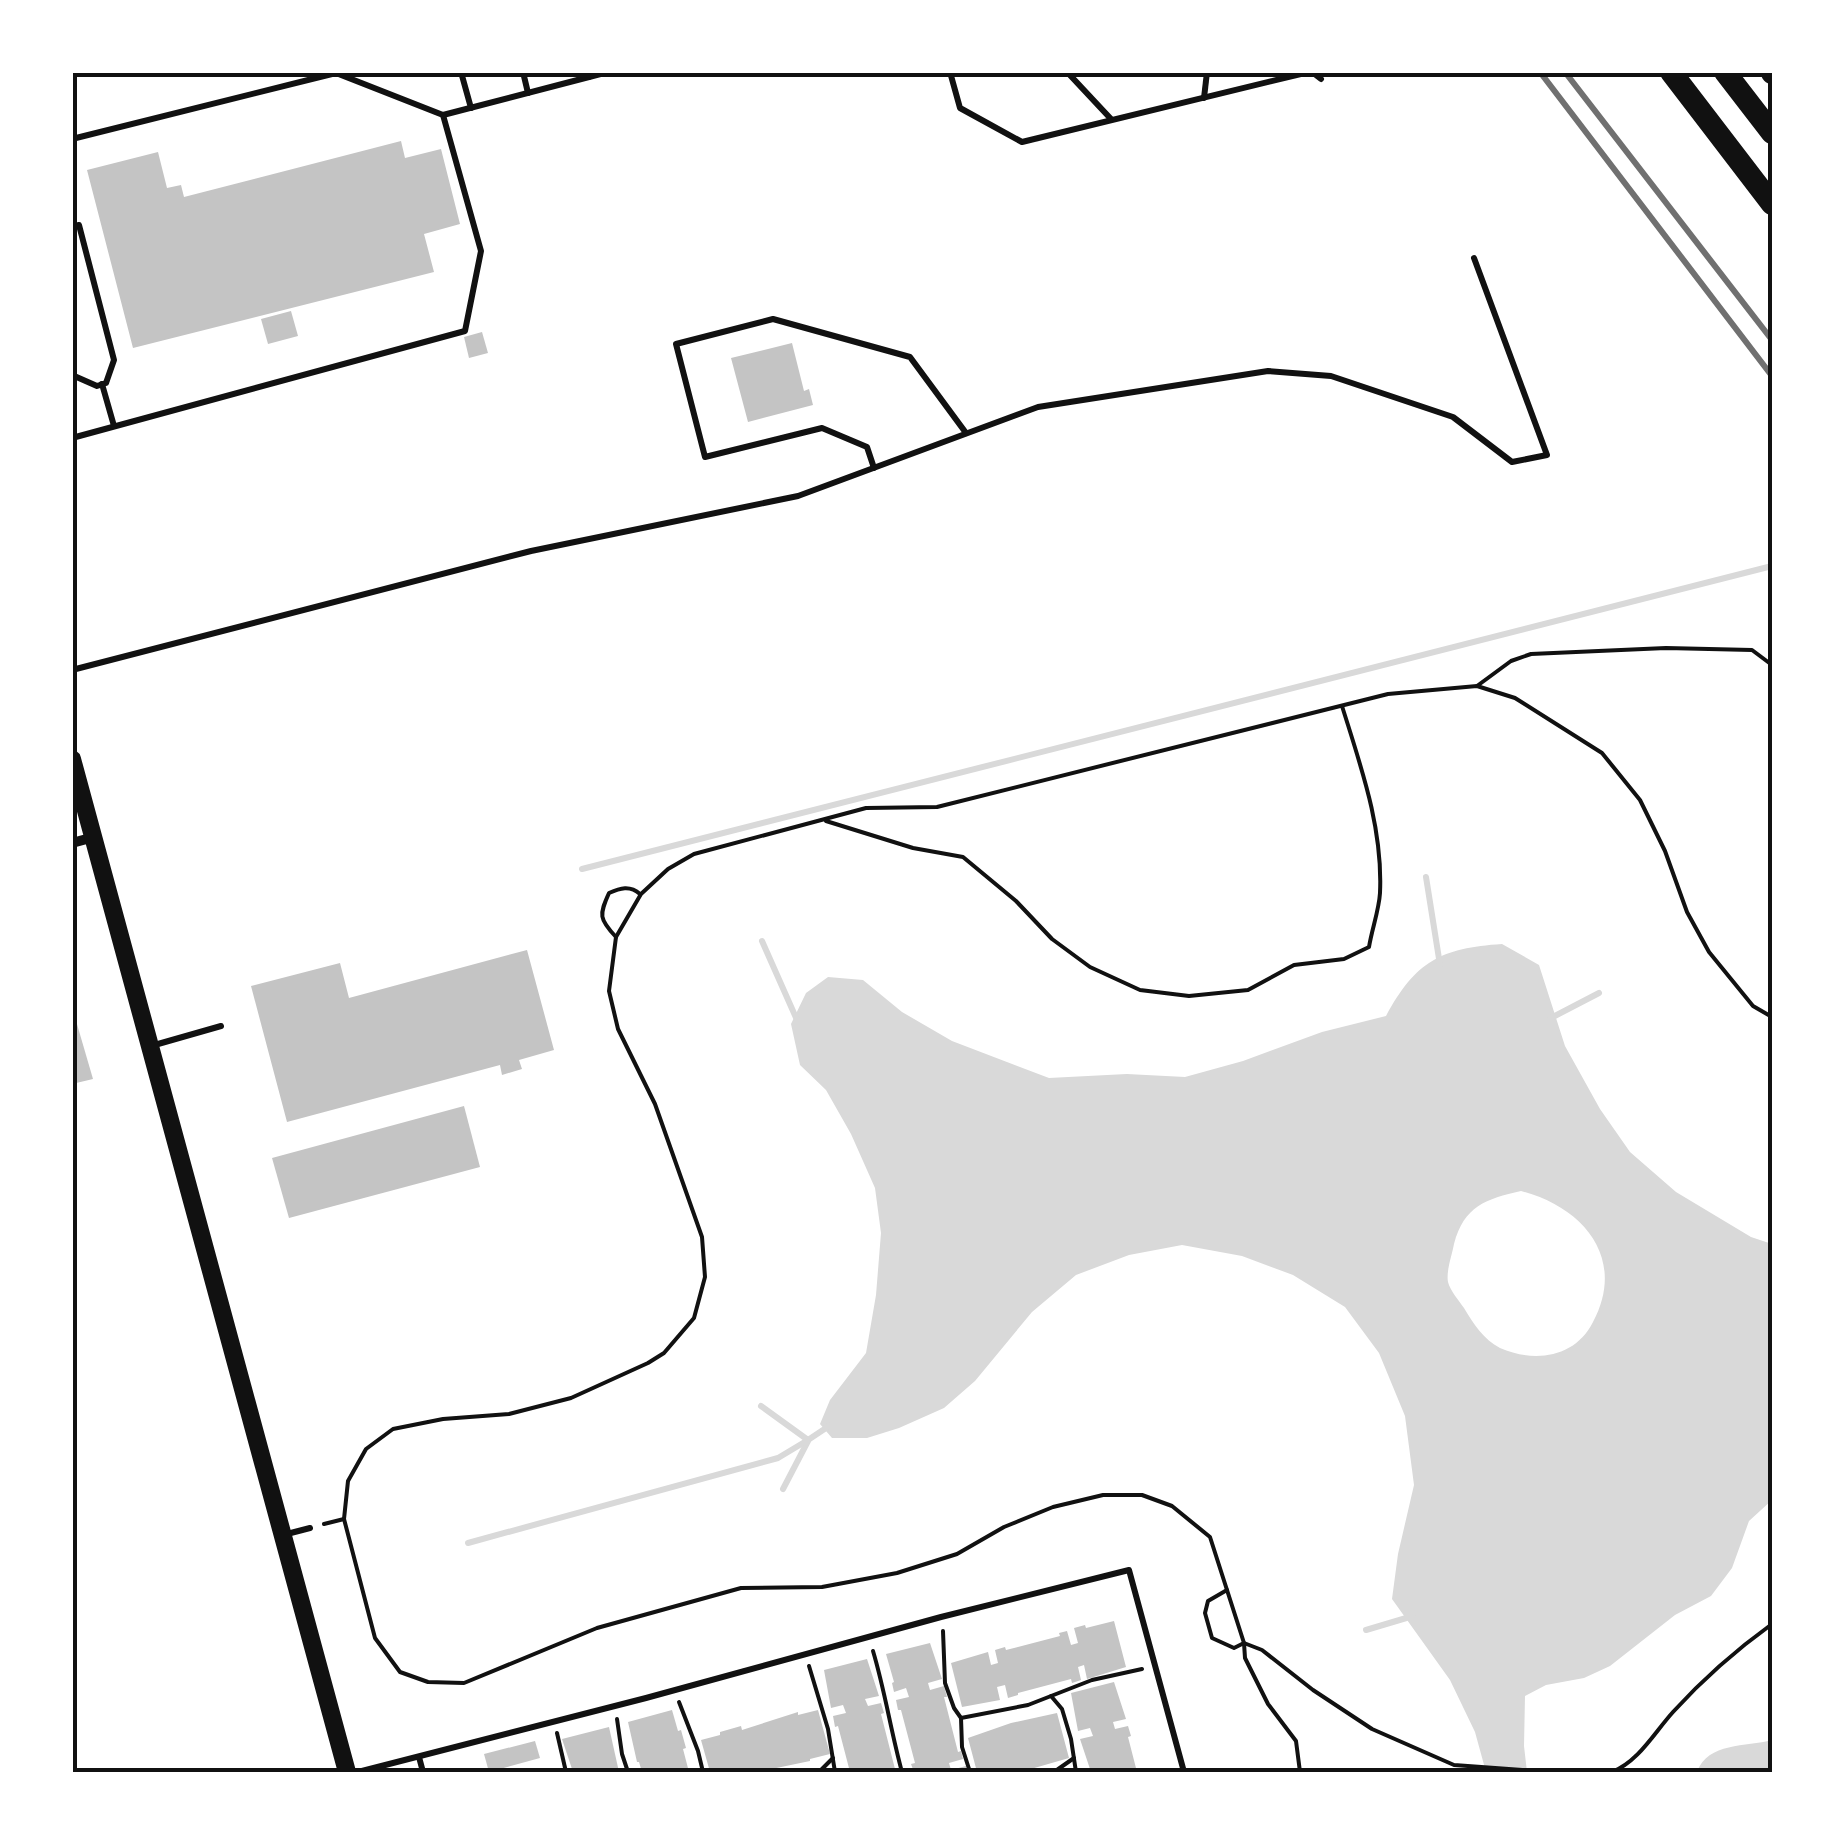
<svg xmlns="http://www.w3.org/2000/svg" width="1845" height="1845" font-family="'Golos Text',sans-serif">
<rect width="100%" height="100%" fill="#fff"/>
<!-- water -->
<g fill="#d9d9d9" fill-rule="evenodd">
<path d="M1502 944 1539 965 1565 1046 1600 1109 1630 1152 1676 1192 1751 1237 1772 1244V1500L1749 1521 1732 1568 1711 1596 1675 1615 1610 1666 1584 1678 1546 1685 1525 1696 1524 1746 1527 1772H1486L1475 1732 1450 1680 1392 1599 1398 1554 1414 1485 1405 1416 1379 1353 1345 1307 1293 1275 1242 1256 1182 1245 1129 1255 1076 1275 1032 1312 975 1381 944 1408 899 1428 867 1438H832L820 1424 830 1400 866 1353 876 1295 881 1233 875 1188 851 1134 826 1090 800 1065 791 1024 806 993 828 977 863 980 902 1012 952 1041 1049 1078 1127 1074 1185 1077 1243 1061 1322 1032 1386 1016C1416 961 1441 948 1502 944ZM1521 1191C1583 1207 1627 1258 1593 1322 1575 1358 1534 1363 1500 1348 1484 1340 1473 1323 1464 1308 1459 1301 1450 1290 1448 1282 1446 1271 1452 1255 1454 1244 1464 1206 1486 1199 1521 1191Z"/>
<path d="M1772 1740V1772H1697C1708 1742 1746 1747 1772 1740Z"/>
</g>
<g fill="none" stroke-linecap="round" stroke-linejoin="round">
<!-- stream -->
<g stroke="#d9d9d9" stroke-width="6">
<path d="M582 869 1772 566"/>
<path d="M1426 877 1440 965"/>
<path d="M762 941 797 1020"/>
<path d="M1551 1018 1599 993"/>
<path d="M761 1406 808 1440 829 1426"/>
<path d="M783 1489 808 1441"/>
<path d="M468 1543 778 1458 808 1440"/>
<path d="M1366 1630 1413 1616"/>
</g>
</g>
<!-- building -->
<g fill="#c4c4c4">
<path d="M401 141 405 158 441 149 460 224 424 234 434 272 133 348 87 170 158 152 167 188 181 185 184 197Z"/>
<path d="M291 311 298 336 268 344 261 319Z"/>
<path d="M482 332 488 353 469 358 464 337Z"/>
<path d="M792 343 804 391 809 389 813 405 748 422 731 358Z"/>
<path d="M527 950 554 1050 519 1060 522 1069 502 1075 500 1065 287 1122 251 986 340 963 349 998Z"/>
<path d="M72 1007 93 1079 72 1084Z"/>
<path d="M464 1106 480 1167 289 1218 272 1158Z"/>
<path d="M1114 1621 1126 1667 1087 1679 1084 1665 1078 1667 1081 1680 1072 1683 1071 1679 1018 1693V1695L1008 1698 1005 1685 997 1687 1000 1700 962 1707 951 1663 988 1652 991 1665 998 1663 995 1650 1005 1647 1006 1650 1060 1636 1059 1633 1067 1631 1071 1645 1078 1643 1074 1628 1085 1625 1086 1628Z"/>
<path d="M930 1643 942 1679 928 1683 930 1690 944 1686 947 1697H944L958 1752 961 1751 963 1759 949 1763 951 1770 966 1766 968 1772H928L927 1770 914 1772 911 1764 915 1763 901 1710H898L896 1700 909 1697 906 1688 894 1692 892 1683 894 1682 886 1654Z"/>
<path d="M867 1659 879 1696 865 1699 868 1706 881 1703 884 1713 881 1714 895 1769 898 1768 899 1772H850L838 1726 835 1727 833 1716 846 1713 843 1705 831 1708 824 1670Z"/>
<path d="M1114 1682 1126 1719 1113 1722 1115 1729 1128 1726 1131 1736 1128 1737 1137 1772H1091L1080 1739 1093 1736 1090 1728 1078 1731 1071 1693Z"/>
<path d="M672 1710 678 1731 681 1730 686 1748 683 1749 689 1772H642L639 1762H637L628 1722Z"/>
<path d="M818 1710 830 1754 810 1759V1761L757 1772H710L701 1740 720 1735V1732L741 1726 742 1730 798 1712V1715Z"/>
<path d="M1057 1713 1069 1758 1024 1771 1023 1769 1011 1772H977L968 1738 1011 1723Z"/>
<path d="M609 1727 619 1772H573L562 1739Z"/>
<path d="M535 1741 540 1758 489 1772 484 1754Z"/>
</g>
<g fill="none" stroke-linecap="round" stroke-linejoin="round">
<!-- path -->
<g stroke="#111" stroke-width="4">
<path d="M1477 686 1511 661 1531 654 1666 648 1752 650 1772 665"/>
<path d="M826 821 913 848 963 857 1016 901 1052 939 1090 967 1140 990 1189 996 1248 990 1294 965 1344 959 1369 947C1372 929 1379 910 1380 893 1383 828 1361 767 1342 706"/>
<path d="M616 937C599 919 599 915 609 893 620 888 630 885 640 894"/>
<path d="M324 1524 344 1519"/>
<path d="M1227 1590 1208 1601 1205 1613 1212 1638 1234 1648 1244 1643 1262 1650 1313 1690 1372 1729 1454 1765 1548 1772"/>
<path d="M943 1631 945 1683 954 1708 961 1718 962 1747 970 1772"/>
<path d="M873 1651C885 1691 891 1732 902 1772"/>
<path d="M809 1666 828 1729 835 1772"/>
<path d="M1051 1696 1062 1709 1071 1739 1076 1772"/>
<path d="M679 1702 698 1751 703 1772"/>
<path d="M961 1718 1028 1705 1092 1680 1142 1669"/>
<path d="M617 1719 622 1754 628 1772"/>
<path d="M557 1733 566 1772"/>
<path d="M819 1772 833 1758"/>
<path d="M1054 1772 1074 1758"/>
<path d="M1300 1772 1296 1741 1268 1704 1245 1658 1244 1643 1210 1537 1172 1506 1142 1495H1103L1053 1507 1004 1527 957 1554 897 1573 822 1587 741 1588 597 1628 464 1683 428 1682 400 1672 375 1638 344 1519 348 1481 366 1449 393 1429 443 1419 509 1414 571 1398 648 1363 664 1353 694 1318 705 1277 702 1237 655 1104 618 1029 609 991 616 937 641 894 668 869 694 854 866 808 937 807 1388 694 1477 686 1515 698 1602 753 1640 800 1665 851 1687 912 1709 952 1753 1006 1772 1017"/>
<path d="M1612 1772C1639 1761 1654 1733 1673 1712 1703 1679 1736 1650 1772 1624"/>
</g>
<!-- service -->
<g stroke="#111" stroke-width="6">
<path d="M461 72 471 108"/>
<path d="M523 72 528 93"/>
<path d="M713 72H716"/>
<path d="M950 72 960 108 1022 142 1309 72"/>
<path d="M1312 72 1321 79"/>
<path d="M1068 73 1111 119"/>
<path d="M589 77 608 72"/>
<path d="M1204 98 1207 72"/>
<path d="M443 115 589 77 588 72"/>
<path d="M72 139 336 73 443 115 481 251 465 331 72 438"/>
<path d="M72 227 79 225 114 360 106 383 97 386 72 375"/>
<path d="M102 384 114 426"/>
<path d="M874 468 867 447 822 428 705 457 676 344 773 319 910 357 966 433"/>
<path d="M72 670 531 551 798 496 1038 407 1268 371 1331 376 1453 417 1512 462 1547 455 1474 258"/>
<path d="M151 1046 221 1026"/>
<path d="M283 1535 310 1528"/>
<path d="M419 1757 423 1772"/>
<path d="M358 1772 646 1698 941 1617 1129 1570 1184 1772"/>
</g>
<!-- minor -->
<path stroke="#111" stroke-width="10" d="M72 843 94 837"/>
<!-- tertiary -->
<path stroke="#111" stroke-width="18" d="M72 759 347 1772"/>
<!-- trunk -->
<g stroke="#111" stroke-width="22">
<path d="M1671 72 1772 204"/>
<path d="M1725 72 1772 133"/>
<path d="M1772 72V73"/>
</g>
<!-- rail -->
<g stroke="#707070" stroke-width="6">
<path d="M1540 72 1772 376"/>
<path d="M1565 72 1772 340"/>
</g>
</g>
<!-- border -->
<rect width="1845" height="1845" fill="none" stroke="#ffffff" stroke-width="150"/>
<rect x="75" y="75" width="1695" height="1695" fill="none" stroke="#111" stroke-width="4"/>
</svg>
